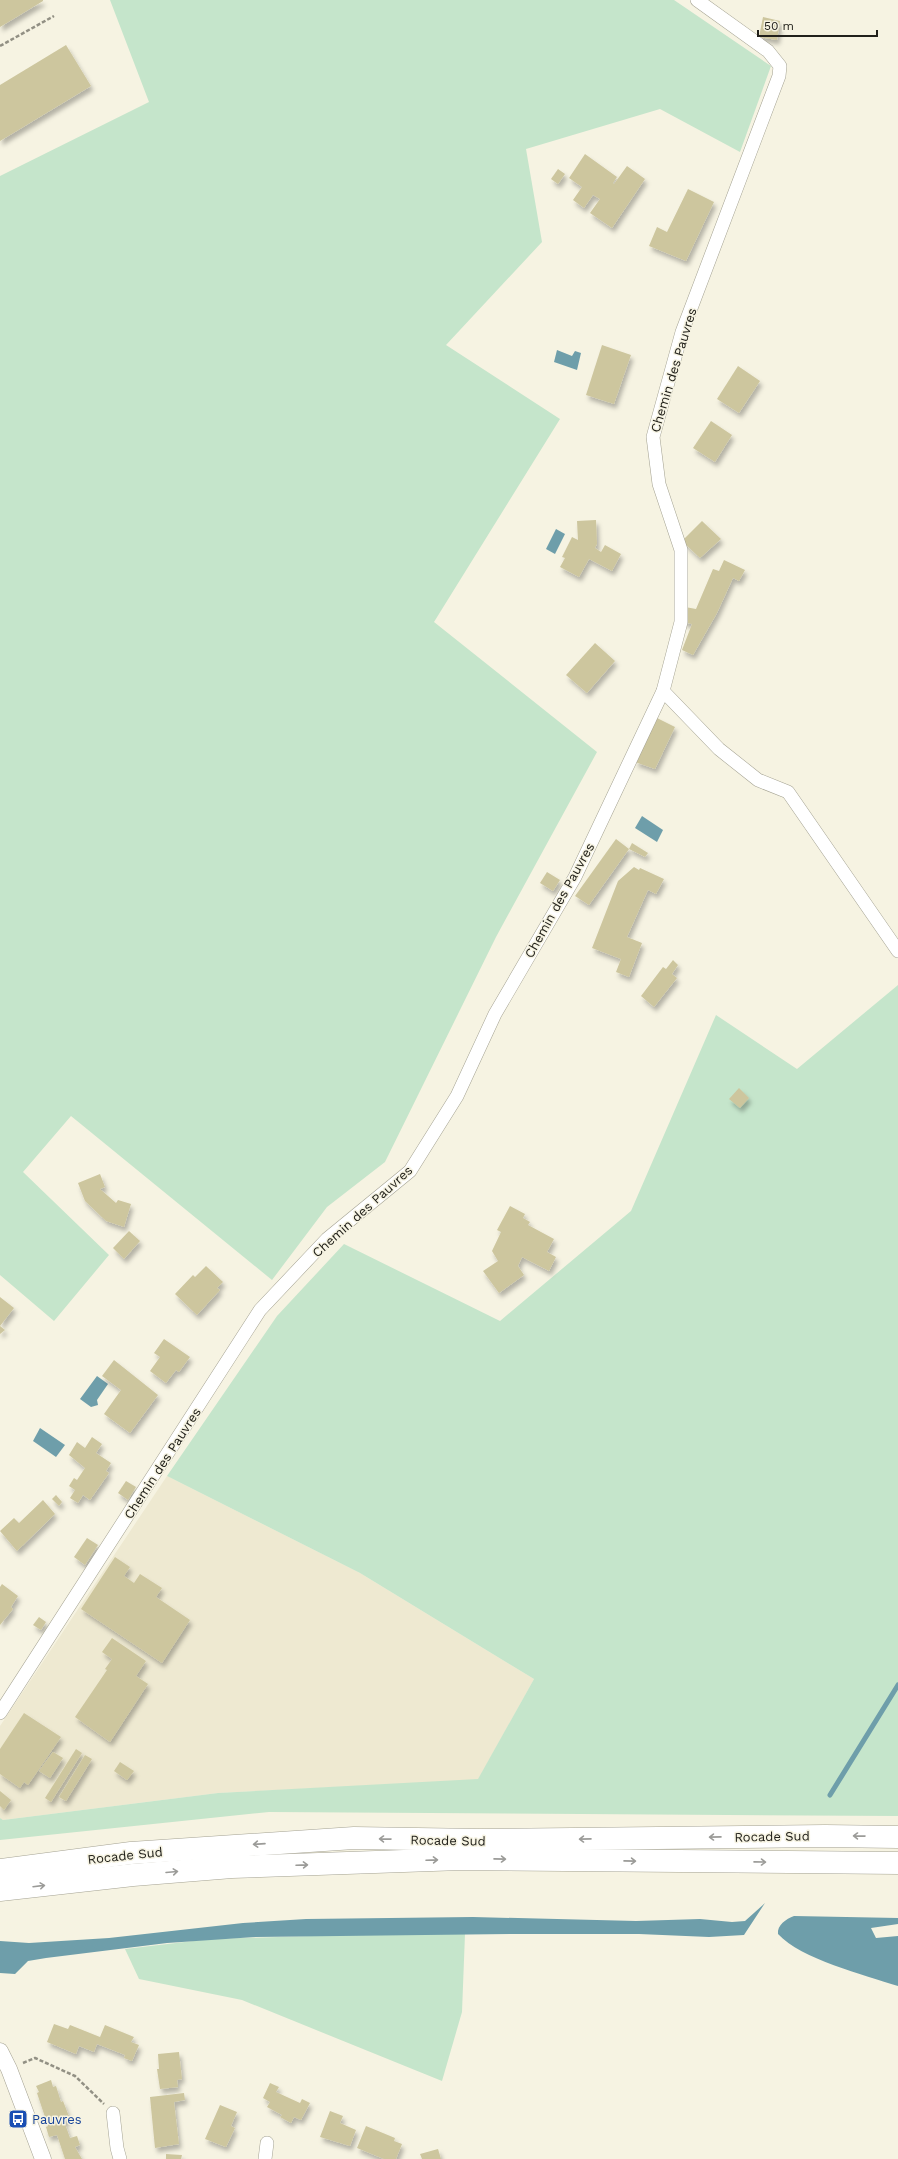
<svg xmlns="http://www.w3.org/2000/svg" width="898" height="2159" font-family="'Work Sans',sans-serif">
<defs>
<filter id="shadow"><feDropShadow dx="2.5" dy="4.5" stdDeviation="2" flood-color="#0004"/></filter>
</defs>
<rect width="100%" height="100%" fill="#f6f3e2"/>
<!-- built -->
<path fill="#eee9d1" d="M167 1476 360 1573 534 1679 478 1780 218 1793 3 1820 0 1818V1726Z"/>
<!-- green -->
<g fill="#c5e5cb">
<path d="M110 0H674L771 66 740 152 660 109 526 149 542 242 446 345 560 419 434 622 597 752 496 937 385 1162 327 1207 272 1280 71 1116 23 1172 109 1255 54 1321 0 1275V176L149 102Z"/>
<path d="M898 985V1816L269 1812 0 1840V1818L3 1820 218 1793 478 1779 534 1679 360 1573 167 1476 277 1316 344 1244 500 1321 631 1211 716 1015 797 1069Z"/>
<path d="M376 1934H465L462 2012 442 2081 242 2000 139 1979 125 1949 210 1939Z"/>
</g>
<!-- water -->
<g fill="#6e9eaa">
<path d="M557 350 572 356 575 351 581 353 577 370 554 362Z"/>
<path d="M556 529 565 534 555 554 546 549Z"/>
<path d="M642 816 663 830 657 842 635 828Z"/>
<path d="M97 1376 108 1384 97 1400 98 1405 91 1407 80 1399Z"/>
<path d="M40 1428 65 1445 56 1457 33 1441Z"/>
<path d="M765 1903 744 1935 709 1937 639 1934H511L255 1937 167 1943 46 1958 28 1961 15 1974 0 1973V1941L29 1943 109 1938 243 1923 306 1919 473 1917 636 1921 700 1919 732 1922 745 1921Z"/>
<path d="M794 1916 898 1918V1924L871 1928 876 1938 898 1936V1986C864 1975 801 1959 778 1934 777 1925 786 1919 794 1916Z"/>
</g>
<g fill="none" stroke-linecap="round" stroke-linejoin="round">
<!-- stream -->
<path stroke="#6e9eaa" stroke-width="5" d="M830 1795 898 1685"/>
</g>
<!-- building -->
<g fill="#cdc69e" filter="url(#shadow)">
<path d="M0 0H43V1L0 27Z"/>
<path d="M763 17 780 21 777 40 759 37Z"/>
<path d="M66 45 91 86 0 141V85Z"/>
<path d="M585 154 617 177 613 183 614 184 627 166 645 179 612 228 590 213 600 199 593 195 584 208 573 200 582 187 569 178Z"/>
<path d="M558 169 565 174 558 184 551 179Z"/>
<path d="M688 189 714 202 686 261 649 246 657 227 667 232Z"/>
<path d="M602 345 631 355 614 404 586 395Z"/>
<path d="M738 366 760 381 739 413 717 399Z"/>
<path d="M711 421 732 435 715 462 693 448Z"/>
<path d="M596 520 597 544 595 548 601 552 605 545 621 554 612 571 589 559 579 577 560 567 565 558 562 557 572 537 578 540 577 521Z"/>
<path d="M702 521 721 539 700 558 682 541Z"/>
<path d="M724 560 745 570 739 581 733 578 717 613 693 655 682 650 692 624 683 622 685 607 696 609 713 569 719 571Z"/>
<path d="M595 643 615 661 587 693 566 675Z"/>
<path d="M657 718 675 727 655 769 635 762Z"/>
<path d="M616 839 629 849 589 905 575 896Z"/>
<path d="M632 843 648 853 645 857 629 849Z"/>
<path d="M634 867 639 870 640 868 664 879 656 894 648 890 627 937 642 943 629 977 616 972 621 959 592 948 618 881Z"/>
<path d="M547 872 560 880 553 891 540 883Z"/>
<path d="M673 960 678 965 672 974 677 978 654 1007 641 996 663 967 666 969Z"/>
<path d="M739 1088 749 1098 740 1108 729 1099Z"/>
<path d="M100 1174 105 1187 100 1189 116 1203 118 1200 131 1204 124 1227 106 1221 85 1201 78 1183Z"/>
<path d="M510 1206 525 1214 523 1218 530 1222 528 1225 554 1239 547 1252 556 1257 549 1271 522 1257 518 1266 524 1275 499 1293 483 1271 498 1261 492 1251 501 1232 497 1230Z"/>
<path d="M129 1231 140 1241 124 1259 113 1248Z"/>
<path d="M206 1266 223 1282 217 1288 220 1290 197 1315 175 1294 193 1275 195 1277Z"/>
<path d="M0 1297 14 1308 0 1326 5 1330 0 1334Z"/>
<path d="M164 1339 190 1357 179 1372 176 1370 166 1383 150 1371 160 1357 154 1353Z"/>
<path d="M114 1360 158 1395 130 1433 104 1414 121 1390 102 1376Z"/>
<path d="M92 1437 102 1444 96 1453 111 1463 106 1471 109 1473 90 1500 83 1495 78 1503 70 1498 75 1490 69 1486 74 1478 77 1480 85 1468 69 1455 77 1442 85 1448Z"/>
<path d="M126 1481 136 1487 128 1500 118 1493Z"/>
<path d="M56 1495 62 1502 59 1506 52 1499Z"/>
<path d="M43 1500 55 1514 17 1551 0 1531 14 1518 19 1523Z"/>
<path d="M87 1538 98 1545 85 1565 74 1557Z"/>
<path d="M115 1557 130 1567 124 1576 134 1583 140 1574 162 1588 156 1597 190 1620 162 1663 81 1609Z"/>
<path d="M2 1584 18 1596 11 1607 13 1609 0 1625V1587Z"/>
<path d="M39 1617 46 1622 41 1630 33 1625Z"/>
<path d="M112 1638 146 1661 136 1676 148 1684 110 1742 75 1717 107 1670 105 1669 112 1659 102 1652Z"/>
<path d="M24 1713 61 1737 28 1785 24 1782 20 1788 0 1774V1749Z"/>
<path d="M76 1749 82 1753 51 1802 45 1798Z"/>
<path d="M53 1752 63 1758 50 1778 39 1771Z"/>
<path d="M85 1755 92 1759 66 1801 59 1797Z"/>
<path d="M120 1762 134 1771 127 1780 114 1771Z"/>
<path d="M0 1791 11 1800 4 1810 0 1806Z"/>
<path d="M54 2024 68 2029 70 2025 100 2037 105 2025 134 2037 131 2042 139 2045 132 2061 124 2058 125 2055 97 2044 94 2052 79 2046 76 2054 47 2042Z"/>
<path d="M179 2052 182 2079 177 2080 178 2087 160 2089 157 2069H159L158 2054Z"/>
<path d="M51 2080 53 2087 56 2086 61 2102 63 2101 70 2119 64 2121 70 2138 77 2136 80 2145 75 2147 82 2159H65L57 2135 49 2137 46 2127 48 2126 37 2093 39 2092 36 2086Z"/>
<path d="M270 2083 279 2087 276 2092 300 2103 302 2099 310 2103 301 2120 294 2117 291 2123 280 2117 282 2115 267 2107 270 2102 263 2098Z"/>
<path d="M184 2093 185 2100 174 2102 179 2144 155 2148 150 2097Z"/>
<path d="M220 2105 237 2112 231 2126 235 2128 226 2147 205 2139Z"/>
<path d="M330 2111 343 2116 340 2123 356 2130 350 2146 320 2137Z"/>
<path d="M366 2126 395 2138 394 2141 402 2144 396 2159H384L357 2148Z"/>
<path d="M438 2149 441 2159H422L420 2154Z"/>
<path d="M166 2154 182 2155 181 2159H166Z"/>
</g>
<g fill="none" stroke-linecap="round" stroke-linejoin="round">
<defs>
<g id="minor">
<path d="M663 691 719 749 758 780 788 792 898 951"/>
<path d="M0 1713 260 1310 327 1239 410 1171 457 1096 495 1014 575 877 663 691 681 622V550L659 484 653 437 682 332 779 76 780 66 768 51 697 0"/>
<path d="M113 2113 117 2148 120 2159"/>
<path d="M265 2159 267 2143"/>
</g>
<path id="tertiary" d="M0 2051 9 2069 43 2159"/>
<g id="trunk">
<path d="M0 1870 131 1853 354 1838 480 1840 825 1836 898 1837"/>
<path d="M0 1890 133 1875 232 1867 461 1859 898 1863"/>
</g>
</defs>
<!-- minor casing -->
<use href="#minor" stroke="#a4a292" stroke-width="14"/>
<!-- tertiary casing -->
<use href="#tertiary" stroke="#a4a292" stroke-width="17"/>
<!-- trunk casing -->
<use href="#trunk" stroke="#a4a292" stroke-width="23"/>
<!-- path -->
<g stroke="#929084" stroke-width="2.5" stroke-dasharray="4 2" stroke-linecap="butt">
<path d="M0 46 54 16"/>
<path d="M23 2063 35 2058 75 2076 104 2104"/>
</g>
<!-- minor -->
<use href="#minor" stroke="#fff" stroke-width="13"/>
<!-- tertiary -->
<use href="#tertiary" stroke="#fff" stroke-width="16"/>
<!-- trunk -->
<use href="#trunk" stroke="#fff" stroke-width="22"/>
</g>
<!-- one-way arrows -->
<defs><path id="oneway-shaft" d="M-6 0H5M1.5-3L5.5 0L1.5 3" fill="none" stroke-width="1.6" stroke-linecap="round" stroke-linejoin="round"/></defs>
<g stroke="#9b9b98">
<use href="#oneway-shaft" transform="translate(859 1836) rotate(-179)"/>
<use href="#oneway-shaft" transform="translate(715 1837) rotate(179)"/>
<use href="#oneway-shaft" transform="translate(385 1839) rotate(-179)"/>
<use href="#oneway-shaft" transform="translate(585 1839) rotate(179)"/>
<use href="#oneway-shaft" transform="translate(259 1844) rotate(176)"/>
<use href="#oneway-shaft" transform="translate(500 1859) rotate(1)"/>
<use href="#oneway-shaft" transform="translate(432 1860) rotate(-2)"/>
<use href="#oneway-shaft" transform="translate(630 1861) rotate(1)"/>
<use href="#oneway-shaft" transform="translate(760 1862) rotate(1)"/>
<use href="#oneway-shaft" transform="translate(302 1865) rotate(-2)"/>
<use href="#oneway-shaft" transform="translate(172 1872) rotate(-5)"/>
<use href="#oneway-shaft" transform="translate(39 1886) rotate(-7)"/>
</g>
<!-- icons -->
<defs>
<symbol id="bus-square" viewBox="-11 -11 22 22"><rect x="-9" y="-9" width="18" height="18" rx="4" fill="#1a4fb4" stroke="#f6f3e2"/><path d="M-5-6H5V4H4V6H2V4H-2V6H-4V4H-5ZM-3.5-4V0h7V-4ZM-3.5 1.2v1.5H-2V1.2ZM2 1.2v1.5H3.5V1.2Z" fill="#fff"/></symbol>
</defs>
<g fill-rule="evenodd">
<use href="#bus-square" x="7" y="2108" width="22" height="22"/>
</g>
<g text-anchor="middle" stroke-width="3" stroke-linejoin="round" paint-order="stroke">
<!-- street labels -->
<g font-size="13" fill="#21201a" stroke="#f6f3e2">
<text transform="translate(673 370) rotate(-73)" y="5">Chemin des Pauvres</text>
<text transform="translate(559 900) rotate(-61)" y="5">Chemin des Pauvres</text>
<text transform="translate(362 1211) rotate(-42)" y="5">Chemin des Pauvres</text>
<text transform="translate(162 1463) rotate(-57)" y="5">Chemin des Pauvres</text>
<text transform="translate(772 1836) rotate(-1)" y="5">Rocade Sud</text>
<text transform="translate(448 1840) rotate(1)" y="5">Rocade Sud</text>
<text transform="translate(125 1855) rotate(-6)" y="5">Rocade Sud</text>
</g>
<!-- transit labels -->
<g font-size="13" fill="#164399" stroke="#f6f3e2" text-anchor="start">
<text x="32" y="2124">Pauvres</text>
</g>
</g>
<!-- scale -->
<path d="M758 30v6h119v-6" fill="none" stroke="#21201a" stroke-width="2"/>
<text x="764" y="30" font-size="12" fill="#21201a" stroke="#f6f3e2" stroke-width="3" paint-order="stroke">50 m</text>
</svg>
